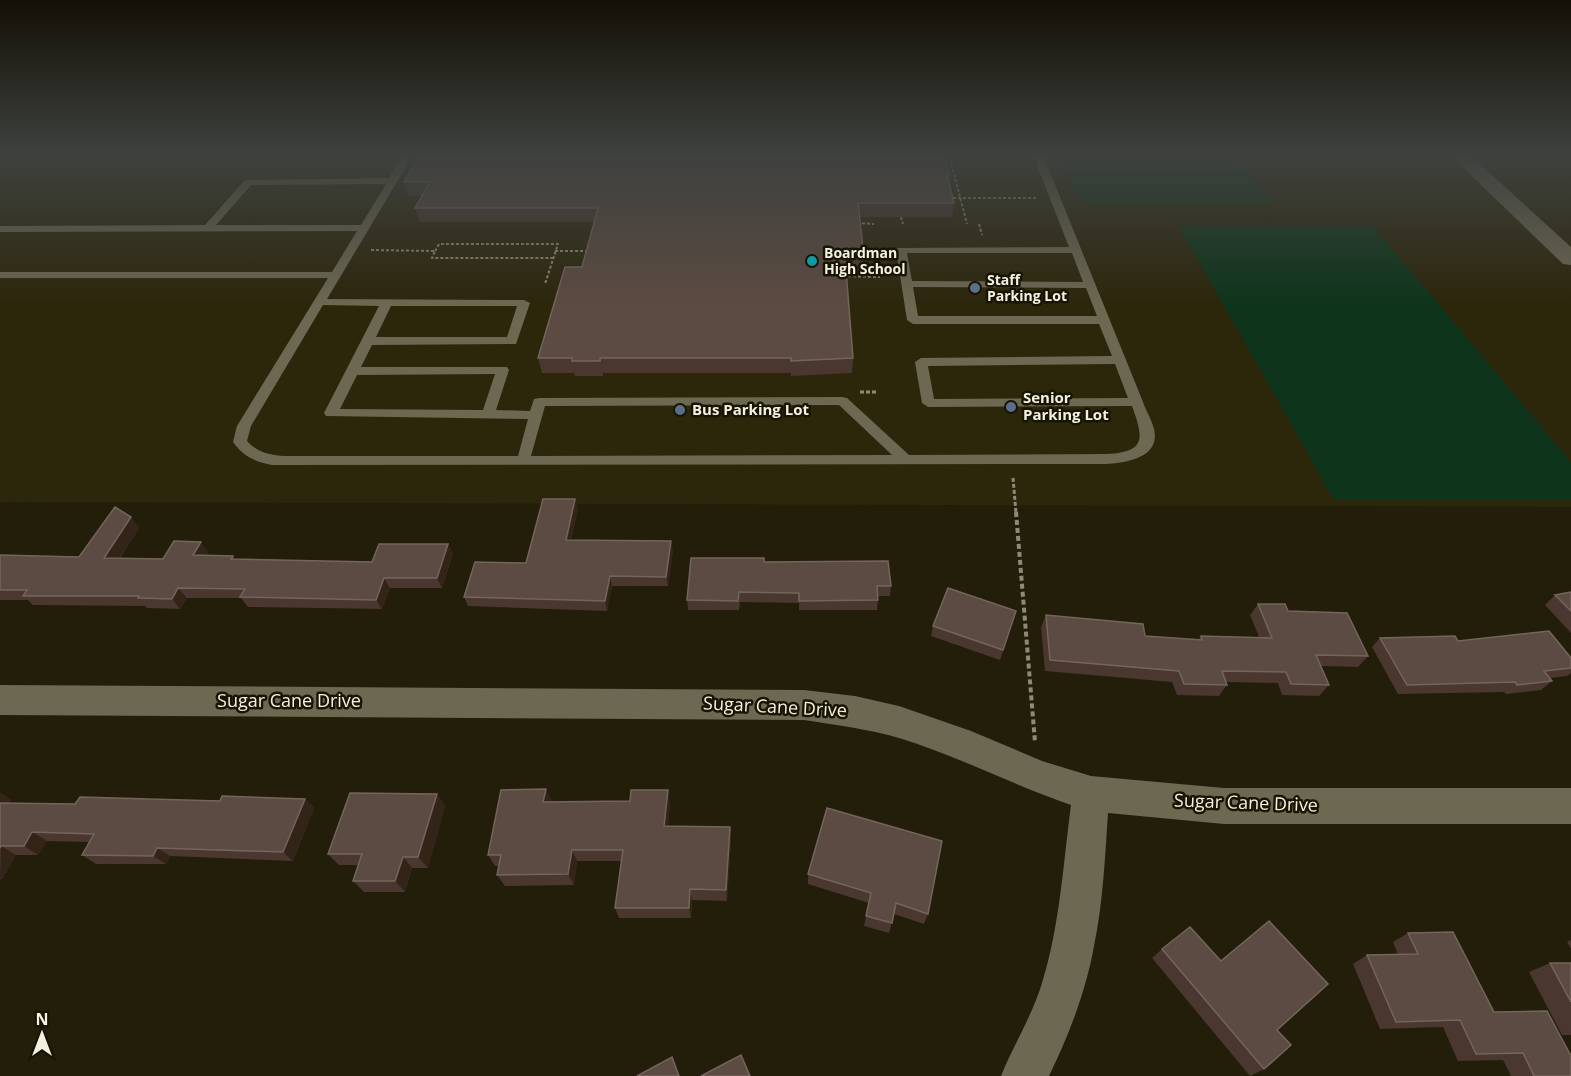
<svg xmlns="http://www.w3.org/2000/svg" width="1571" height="1076" font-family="'Open Sans',sans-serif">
<rect width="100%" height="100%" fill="#221e0a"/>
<!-- built -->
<path fill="#2c260b" d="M0 155H1571V507L0 502Z"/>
<!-- green -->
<g fill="#0e351b">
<path d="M1061 155H1228L1250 172 1274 204H1093L1078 197Z"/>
<path d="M1179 226H1373L1571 462V500H1334Z"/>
</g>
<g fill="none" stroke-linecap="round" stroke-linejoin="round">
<!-- path-far2 -->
<g stroke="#8d8a7a" stroke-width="2" stroke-dasharray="3 2" stroke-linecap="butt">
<path d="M949 155 967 224"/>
<path d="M948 198H1036"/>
<path d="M901 217 903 224"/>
<path d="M857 223 874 224"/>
<path d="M979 224 982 235"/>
<path d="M371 250 435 251 432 258H553"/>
<path d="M435 251 439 244H558L545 284"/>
<path d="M555 251H591"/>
<path d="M843 276 880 277"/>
</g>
<!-- path-far1 -->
<g stroke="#8d8a7a" stroke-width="3" stroke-dasharray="4 2" stroke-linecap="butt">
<path d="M860 392H878"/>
<path d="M1013 478 1016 513"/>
</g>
<!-- path -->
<path stroke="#8d8a7a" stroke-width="4" stroke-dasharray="5 3" stroke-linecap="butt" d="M1016 512 1035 742"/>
<!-- lane -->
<path fill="#6c6852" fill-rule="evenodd" d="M403 155H413L327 299 524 300 530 303 516 344 372 345 361 367H507L509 370 496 410 530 411 534 399 539 398 842 397 847 398 909 455 1106 454C1146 452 1144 439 1132 406L928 407 922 403 915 362 921 358 1112 356 1099 324H913L907 320 896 250 897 248 1069 247 1033 155H1043L1143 402C1146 411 1152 420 1154 429 1161 458 1125 463 1106 464L272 465C255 462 243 456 233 442L237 426 328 278H0V272H332L357 231 0 232V226L205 225 245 180 389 178ZM386 184 361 225H216L251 185ZM907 253H1072L1083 282 912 281ZM913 287 1086 288 1097 316H918ZM323 305 379 306 324 413 326 416 528 419 518 456H285C270 455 258 453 247 441L251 426ZM391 306H517L507 337H376ZM1115 364 1128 398 934 399 928 366ZM495 374 483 410 340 409 357 375ZM839 405 892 455 531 456 545 406Z"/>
<!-- street -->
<g fill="#6c6852" fill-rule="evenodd">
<path d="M1450 155H1470L1571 247V265L1563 264Z"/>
<path d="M0 685 804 690 855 696 899 706 971 731 1042 761 1091 776 1224 788H1571V824H1224L1108 813C1105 858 1103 902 1094 946 1086 991 1069 1035 1049 1076H1001C1014 1044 1032 1016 1042 983 1060 925 1063 865 1071 805 1013 785 958 756 899 738 868 729 836 725 804 720L0 715Z"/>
</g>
</g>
<!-- wall -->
<g fill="#4a372f">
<path d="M950 174 949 182 954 203 952 217H860L864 257 863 272H846L853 358 852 373 791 376V373H603V376H575L574 373H542L538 358 582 267 594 222H420L415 208 422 196H409L404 182Z"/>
<path d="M575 499 578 509 571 540 673 550 668 586H612L607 611 468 606 464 597 526 563Z"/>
<path d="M131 517 139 528 120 558 163 559 208 552 206 555 233 556 235 559 372 562 448 544 453 554 442 588H390L382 609 248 607 241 598H187L180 609 147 608 145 606 33 605 28 600H0V555L79 557Z"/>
<path d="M764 562 891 586 890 596H878L877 610H799V603L740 602 739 610H688L687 600Z"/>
<path d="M1571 592V633L1545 605 1555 595Z"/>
<path d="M1258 604 1288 611 1368 656 1358 667 1321 666 1329 685 1319 696 1282 695 1278 683 1226 682 1227 685 1219 696 1177 695 1172 682 1045 671 1041 627 1046 615 1145 636 1199 639 1201 636 1259 637 1250 615Z"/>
<path d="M1016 611 1000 660 931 636 933 626Z"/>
<path d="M1380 638 1458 641 1571 658V673L1567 676 1550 678 1552 681 1541 690 1506 694 1504 692 1398 694 1372 647Z"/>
<path d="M0 793 11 800 9 803 75 804 305 799 314 808 293 861 170 856 166 864H96L82 855 90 842 47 841 38 855H16L2 879H0Z"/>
<path d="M437 794 445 806 428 868H412L405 892H364L353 881 358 865H339L328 854Z"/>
<path d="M552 802 670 803 668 826 730 827 731 838 727 901 692 900 691 918H619L615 908 621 861H577L574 885 505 886 497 875 499 866H495L488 855Z"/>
<path d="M827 808 928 914 924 924 894 914 889 933 864 926 869 903 808 884V874Z"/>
<path d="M1269 921 1277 1030 1264 1069 1250 1076 1152 958 1162 949 1220 961Z"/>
<path d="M1408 933 1494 1012 1571 1076H1511L1503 1060 1458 1061 1443 1027 1380 1029 1353 964 1367 955H1398L1393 942Z"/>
<path d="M1571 940V949L1567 942Z"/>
<path d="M1550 963H1571V1035H1562L1529 972Z"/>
</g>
<!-- shaded-wall -->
<g fill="#322518">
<path d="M575 499 578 509 569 549 566 540Z"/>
<path d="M131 517 139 528 113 568 104 558Z"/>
<path d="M671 541 673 550 668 586 666 577Z"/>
<path d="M201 542 208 552 201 565 193 555Z"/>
<path d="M448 544 453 554 442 588 437 578Z"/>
<path d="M610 576 612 586 607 611 605 601Z"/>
<path d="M384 578 390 588 382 609 376 600Z"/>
<path d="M178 588 187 598 180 609 172 599Z"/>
<path d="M546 789 552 801 543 802Z"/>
<path d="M668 790 670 803 667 838 664 826Z"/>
<path d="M0 793 11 800 4 812 0 809Z"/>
<path d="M437 794 445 806 428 868 418 857Z"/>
<path d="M305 799 314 808 293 861 283 852Z"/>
<path d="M730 827 731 838 727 901 726 890Z"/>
<path d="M32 832 47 841 38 855 24 846Z"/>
<path d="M1 846 16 855 2 879 0 878Z"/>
<path d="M157 848 170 856 166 864 153 856Z"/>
<path d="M572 850 577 861 574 885 568 874Z"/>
<path d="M403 857 412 868 405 892 395 881Z"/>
<path d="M690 889 692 900 691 918 689 908Z"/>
</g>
<!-- building -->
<g fill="#5c4b42" stroke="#74655c" stroke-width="1.5">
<path d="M420 155H944L950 174H947L954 203H858L864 257H845L853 358 791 361V358H600V361H572V358H538L565 267H582L598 208H415L430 182H404Z"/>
<path d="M543 499H575L566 540 671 541 666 577 610 576 605 601 464 597 475 562 526 563Z"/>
<path d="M115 507 131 517 104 558 163 559 174 541 201 542 193 555 233 556 231 559 372 562 379 544H448L437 578H384L376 600 240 597 245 589 178 588 172 599 138 598 139 596H23L27 590H0V555L79 557Z"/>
<path d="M691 558H764V562L888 561 891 586H877L878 600 799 601V593L739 592 738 601 687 600Z"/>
<path d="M948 588 1016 611 1003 650 933 626Z"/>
<path d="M1571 592V611L1555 595Z"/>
<path d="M1258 604H1285L1288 611 1347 613 1368 656 1316 655 1329 685 1291 684 1286 672 1222 671 1227 685 1184 684 1179 671 1050 660 1046 615 1143 624 1145 636 1202 640 1201 636 1272 638Z"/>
<path d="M1549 631 1571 658V668L1544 671 1552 681 1517 685 1515 682 1407 685 1380 638 1455 636 1458 641Z"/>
<path d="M546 789 543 802 630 801 631 790H668L664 826 730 827 726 890 690 889 689 908H615L623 850H572L568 874 497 875 501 855H488L501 790Z"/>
<path d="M350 793 437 794 418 857H403L395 881H353L362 854H328Z"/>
<path d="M222 796 305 799 283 852 157 848 153 856 82 855 94 834 32 832 24 846H1L0 848V803L75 804 80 797 220 801Z"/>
<path d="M827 808 942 841 928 914 896 903 892 923 866 916 871 893 808 874Z"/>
<path d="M1269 921 1328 984 1277 1030 1291 1045 1264 1069 1162 949 1190 927 1221 961Z"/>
<path d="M1453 932 1494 1012 1547 1011 1571 1056V1076H1534L1523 1053 1476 1054 1460 1020 1396 1022 1367 955 1418 954 1408 933Z"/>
<path d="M1550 963H1571V1002Z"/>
<path d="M741 1055 750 1076H701Z"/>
<path d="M672 1057 679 1076H637Z"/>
</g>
<!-- sky -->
<linearGradient id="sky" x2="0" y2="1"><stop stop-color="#131006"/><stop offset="0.51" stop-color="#3e413e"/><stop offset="1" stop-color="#3e413e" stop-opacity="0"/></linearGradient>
<rect width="1571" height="306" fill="url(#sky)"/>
<!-- markers -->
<circle fill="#0f9aa8" stroke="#191503" stroke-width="2" cx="812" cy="261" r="6"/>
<g fill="#5c6f8a" stroke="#191503" stroke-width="2">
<circle cx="975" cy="288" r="6"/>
<circle cx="1011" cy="407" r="6"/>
<circle cx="680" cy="410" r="6"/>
</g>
<g text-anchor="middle" stroke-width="5" stroke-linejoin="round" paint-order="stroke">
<!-- far-poi labels -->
<g font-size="14" font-weight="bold" fill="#f3f0e4" stroke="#191503" text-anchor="start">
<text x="824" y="258">Boardman<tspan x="824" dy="16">High School</tspan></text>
<text x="987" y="285">Staff<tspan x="987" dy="16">Parking Lot</tspan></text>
</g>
<!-- poi labels -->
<g font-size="15" font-weight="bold" fill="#f3f0e4" stroke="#191503" text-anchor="start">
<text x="1023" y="403">Senior<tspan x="1023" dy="17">Parking Lot</tspan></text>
<text x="692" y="415">Bus Parking Lot</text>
</g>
<!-- near-street labels -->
<g font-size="18" fill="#f3f0e4" stroke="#191503">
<text x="289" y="707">Sugar Cane Drive</text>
<text transform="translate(775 707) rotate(3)" y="6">Sugar Cane Drive</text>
<text transform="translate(1246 803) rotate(2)" y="6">Sugar Cane Drive</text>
</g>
</g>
<!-- north arrow -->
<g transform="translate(42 1034)" stroke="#191503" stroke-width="4.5" paint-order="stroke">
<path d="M0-4.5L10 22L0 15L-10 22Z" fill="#f3f0e4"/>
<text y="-9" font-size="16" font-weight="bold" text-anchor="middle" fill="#f3f0e4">N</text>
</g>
</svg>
